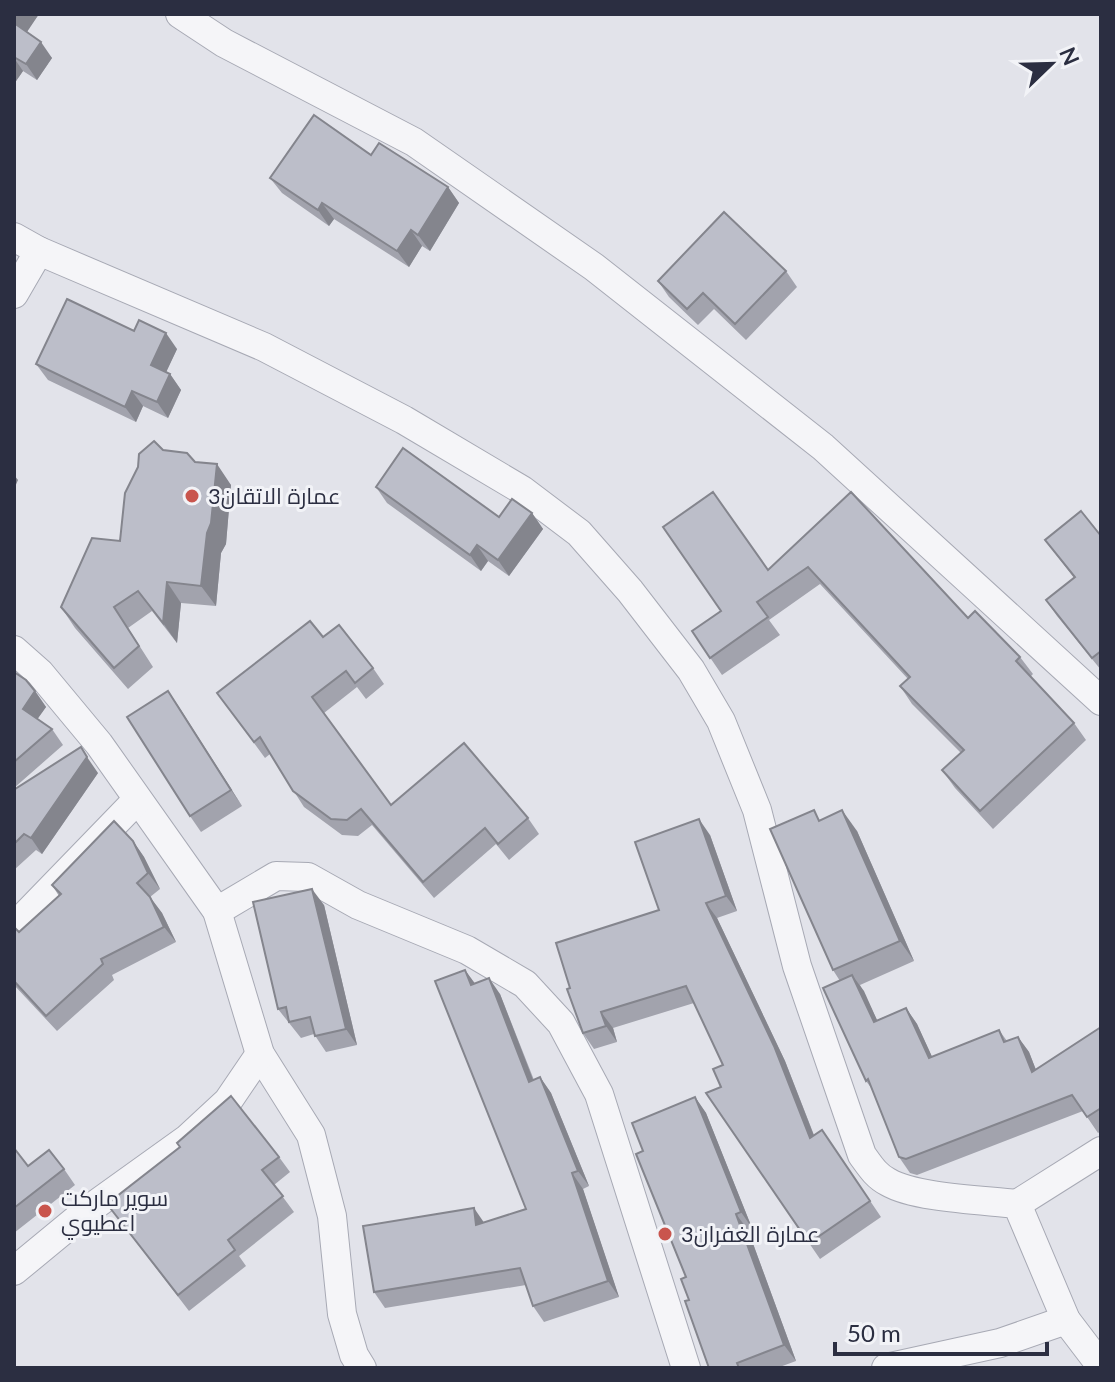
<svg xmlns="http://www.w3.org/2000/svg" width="1115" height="1382" font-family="Lato,Cairo,sans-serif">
<rect width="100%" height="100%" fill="#e2e3ea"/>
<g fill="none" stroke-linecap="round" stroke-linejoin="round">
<defs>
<g id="minor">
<path d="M180 14 224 43 414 142 594 267 823 447 1101 701"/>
<path d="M14 237 39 251 264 347 404 420 522 490 579 533 630 591 691 670 721 721 757 810 797 966 862 1155C870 1166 876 1176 888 1182 915 1198 983 1200 1017 1204L1066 1320 1101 1366"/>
<path d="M14 294 39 251"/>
<path d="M14 650 40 673 99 744 217 911 260 1054 311 1135 332 1216 342 1314 354 1355 362 1368"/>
<path d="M217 911 276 876 308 877 358 905 467 950 525 984 561 1023 599 1094 686 1368"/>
<path d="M14 927 137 800"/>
<path d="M1017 1204 1101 1151"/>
<path d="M14 1271 88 1210 187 1139 228 1101 260 1054"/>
<path d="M886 1368 1000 1343 1066 1320"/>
</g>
</defs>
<!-- minor casing -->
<use href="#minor" stroke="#a7a9b4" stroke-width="30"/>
<!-- minor -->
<use href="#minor" stroke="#f5f5f8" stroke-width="28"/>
</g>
<!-- wall -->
<g fill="#a2a3ad">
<path d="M14 14H39L26 32 52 58 37 80 23 71 14 84Z"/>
<path d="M371 155 448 187 459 203 430 251 422 246 409 267 334 219 329 226 282 193 270 178Z"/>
<path d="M786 271 797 287 746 340 714 309 698 325 669 297 658 281Z"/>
<path d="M134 331 177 349 166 372 170 374 181 390 168 418 143 406 136 422 48 380 36 364Z"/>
<path d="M163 450 195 462 231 485 226 544 221 553 216 606 181 603 177 643 152 611 128 628 153 667 128 689 75 628 61 607 120 541Z"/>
<path d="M376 487 499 517 532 513 543 529 509 576 488 561 481 571 387 503Z"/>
<path d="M851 492 968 618 1020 657 1033 674 1030 677 1074 723 1086 740 993 829 955 788 942 770 961 753 912 704 900 686 908 679 820 584 769 620 780 635 722 675 692 631 721 611 768 570Z"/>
<path d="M1101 536V670L1057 616 1046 600 1074 578 1045 540Z"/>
<path d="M323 637 373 668 384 684 366 699 357 687 324 713 391 805 528 818 539 834 509 860 496 844 434 898 372 825 358 836 342 835 304 807 270 754 265 758 217 693Z"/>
<path d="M14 672 35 691 46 707 37 719 52 729 63 745 14 788 15 789 98 773 42 854 36 850 14 870Z"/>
<path d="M168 691 242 806 201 832 190 816Z"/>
<path d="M821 820 857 831 914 961 860 985 877 1020 906 1008 917 1024 932 1057 999 1030 1007 1041 1018 1037 1029 1052 1036 1070 1101 1027V1131L1098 1133 1083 1111 917 1175 910 1173 899 1157 872 1089 866 1081 840 981 833 970Z"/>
<path d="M710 835 737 911 717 918 785 1061 814 1135 822 1130 881 1217 820 1259 706 1093 721 1087 723 1065 694 1003 613 1028 617 1042 594 1049 583 1033 570 988 659 910Z"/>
<path d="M133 841 144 857 160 889 150 897 162 913 176 942 112 975 114 980 57 1031 14 985V927L19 932 59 896 52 885Z"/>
<path d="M324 905 357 1045 326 1052 314 1034 301 1038 278 1009Z"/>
<path d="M465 970 475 984 500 994 534 1080 540 1077 551 1093 589 1186 583 1189 619 1297 544 1322 533 1306 526 1285 385 1308 374 1292 484 1223 526 1209Z"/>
<path d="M695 1097 706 1113 752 1228 748 1230 796 1361 777 1368H709L689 1300 686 1277 643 1151Z"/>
<path d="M14 1148 28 1166 64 1169 75 1185 14 1233Z"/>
<path d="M279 1157 290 1172 274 1185 294 1212 239 1256 246 1266 189 1311 107 1204Z"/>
</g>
<!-- shaded-wall -->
<g fill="#84858d">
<path d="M17 14H39L23 38 14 25V18Z"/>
<path d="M41 42 52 58 37 80 26 64Z"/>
<path d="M14 58 23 71 14 84Z"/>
<path d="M448 187 459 203 430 251 418 235Z"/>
<path d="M322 203 334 219 329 226 318 210Z"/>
<path d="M411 230 422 246 409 267 397 251Z"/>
<path d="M166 333 177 349 162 381 151 365Z"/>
<path d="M170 374 181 390 168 418 157 402Z"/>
<path d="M132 391 143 406 136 422 125 407Z"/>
<path d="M217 464 231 485 226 544 221 553 216 606 201 586 207 533Z"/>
<path d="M14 475 18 480 14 489Z"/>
<path d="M532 513 543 529 509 576 498 560Z"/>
<path d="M477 545 488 561 481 571 470 555Z"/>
<path d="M167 582 181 603 177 643 163 623Z"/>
<path d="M35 691 46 707 34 724 23 709Z"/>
<path d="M168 691 179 707 242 806 231 790Z"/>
<path d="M87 757 98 773 42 854 31 838Z"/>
<path d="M842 810 857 831 914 961 900 941Z"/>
<path d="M699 819 710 835 737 911 726 896Z"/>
<path d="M133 841 144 857 160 889 148 873Z"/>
<path d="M312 889 324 905 357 1045 346 1029Z"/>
<path d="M150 897 162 913 176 942 164 927Z"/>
<path d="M706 903 717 918 785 1061 821 1154 810 1138Z"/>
<path d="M465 970 476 985H471Z"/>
<path d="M852 975 864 991 885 1038 874 1022Z"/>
<path d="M489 978 500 994 540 1098 529 1082Z"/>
<path d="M906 1008 917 1024 940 1074 929 1058Z"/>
<path d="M601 1012 613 1028 617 1042 606 1026Z"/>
<path d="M1018 1037 1029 1052 1043 1088 1032 1072Z"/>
<path d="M540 1077 551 1093 589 1186 578 1171Z"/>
<path d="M695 1097 706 1113 752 1228 741 1212Z"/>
<path d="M572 1173 583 1189 619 1297 608 1281Z"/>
<path d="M474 1208 485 1224 476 1225Z"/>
<path d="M736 1214 748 1230 796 1361 784 1345Z"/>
</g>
<!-- building -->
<g fill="#bcbec9" stroke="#84858d" stroke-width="2">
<path d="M14 23 41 42 26 64 14 57Z"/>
<path d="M314 115 371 155 379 143 448 187 418 235 411 230 397 251 322 203 318 210 270 178Z"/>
<path d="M724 212 786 271 735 324 703 293 687 309 658 281Z"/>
<path d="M67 299 134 331 139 320 166 333 151 365 170 374 157 402 132 391 125 407 36 364Z"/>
<path d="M154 441 163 450 187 453 195 462 217 464 211 523 207 533 201 586 167 582 163 623 138 591 114 607 139 646 114 668 61 607 92 538 120 541 125 493 138 467 139 454Z"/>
<path d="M403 448 499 517 512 499 532 513 498 560 477 545 470 555 376 487Z"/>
<path d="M713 492 768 570 851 492 968 618 975 611 1020 657 1016 661 1074 723 980 811 942 770 964 750 900 686 910 677 808 567 757 602 768 617 710 658 692 631 721 611 663 527Z"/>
<path d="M1081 511 1101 536V651L1092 658 1046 600 1075 577 1045 540Z"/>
<path d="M310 621 323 637 339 625 373 668 355 683 346 671 312 697 391 805 464 743 528 818 498 844 485 828 423 882 361 809 347 820 331 819 293 791 260 737 254 742 217 693Z"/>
<path d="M14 672 26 680 35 691 23 709 52 729 14 762Z"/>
<path d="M168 691 231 790 190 816 127 717Z"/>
<path d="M81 747 87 757 31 838 24 834 14 844V787L15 789Z"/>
<path d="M814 810 819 821 842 810 900 941 833 970 770 829Z"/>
<path d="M699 819 726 896 706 903 774 1046 810 1138 822 1130 870 1201 809 1243 706 1093 721 1087 713 1069 723 1065 686 986 601 1012 606 1026 583 1033 567 989 570 988 556 943 659 910 635 842Z"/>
<path d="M114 821 133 841 148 873 137 883 150 897 164 927 101 959 103 964 46 1016 14 981V927L19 932 61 894 52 885Z"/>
<path d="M312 889 346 1029 315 1036 310 1017 289 1022 286 1007 278 1009 253 902Z"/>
<path d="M465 970 471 985 489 978 529 1082 540 1077 578 1171 572 1173 608 1281 533 1306 520 1268 374 1292 363 1226 474 1208 476 1225 526 1209 435 981Z"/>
<path d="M852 975 874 1022 906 1008 929 1058 999 1030 1004 1042 1018 1037 1032 1072 1101 1027V1108L1087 1117 1072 1095 906 1159 899 1157 868 1079 866 1081 823 988Z"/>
<path d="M231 1096 279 1157 262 1170 283 1196 228 1240 235 1250 178 1295 107 1204 180 1147 177 1143Z"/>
<path d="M695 1097 741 1212 736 1214 784 1345 737 1363 739 1368H709L685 1301 689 1300 681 1279 686 1277 636 1154 643 1151 632 1123Z"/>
<path d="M14 1148 28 1166 49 1150 64 1169 14 1208Z"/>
</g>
<!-- markers -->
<g fill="#c9554d" stroke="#f2f3f7" stroke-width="3">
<circle cx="192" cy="496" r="8"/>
<circle cx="45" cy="1211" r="8"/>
<circle cx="665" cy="1234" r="8"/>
</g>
<g text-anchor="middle" stroke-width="6" stroke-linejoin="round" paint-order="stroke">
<!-- poi labels -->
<g font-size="22" fill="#2b2e41" stroke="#f2f3f7" text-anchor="start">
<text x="208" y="504">عمارة الاتقان3</text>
<text x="61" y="1206">سوير ماركت<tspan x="61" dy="25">اعطيوي</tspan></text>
<text x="681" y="1242">عمارة الغفران3</text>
</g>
</g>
<!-- border -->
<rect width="1115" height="1382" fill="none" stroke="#2b2e41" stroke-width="32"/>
<!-- north arrow -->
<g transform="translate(1051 64) rotate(67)" stroke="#f2f3f7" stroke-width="6" paint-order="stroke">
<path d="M0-6L14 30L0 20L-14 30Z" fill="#2b2e41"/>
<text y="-12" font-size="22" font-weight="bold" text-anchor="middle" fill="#2b2e41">N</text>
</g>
<!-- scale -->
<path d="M835 1342v12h212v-12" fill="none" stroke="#2b2e41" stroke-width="4"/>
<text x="847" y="1342" font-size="24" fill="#2b2e41" stroke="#f2f3f7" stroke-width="6" paint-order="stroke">50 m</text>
</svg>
